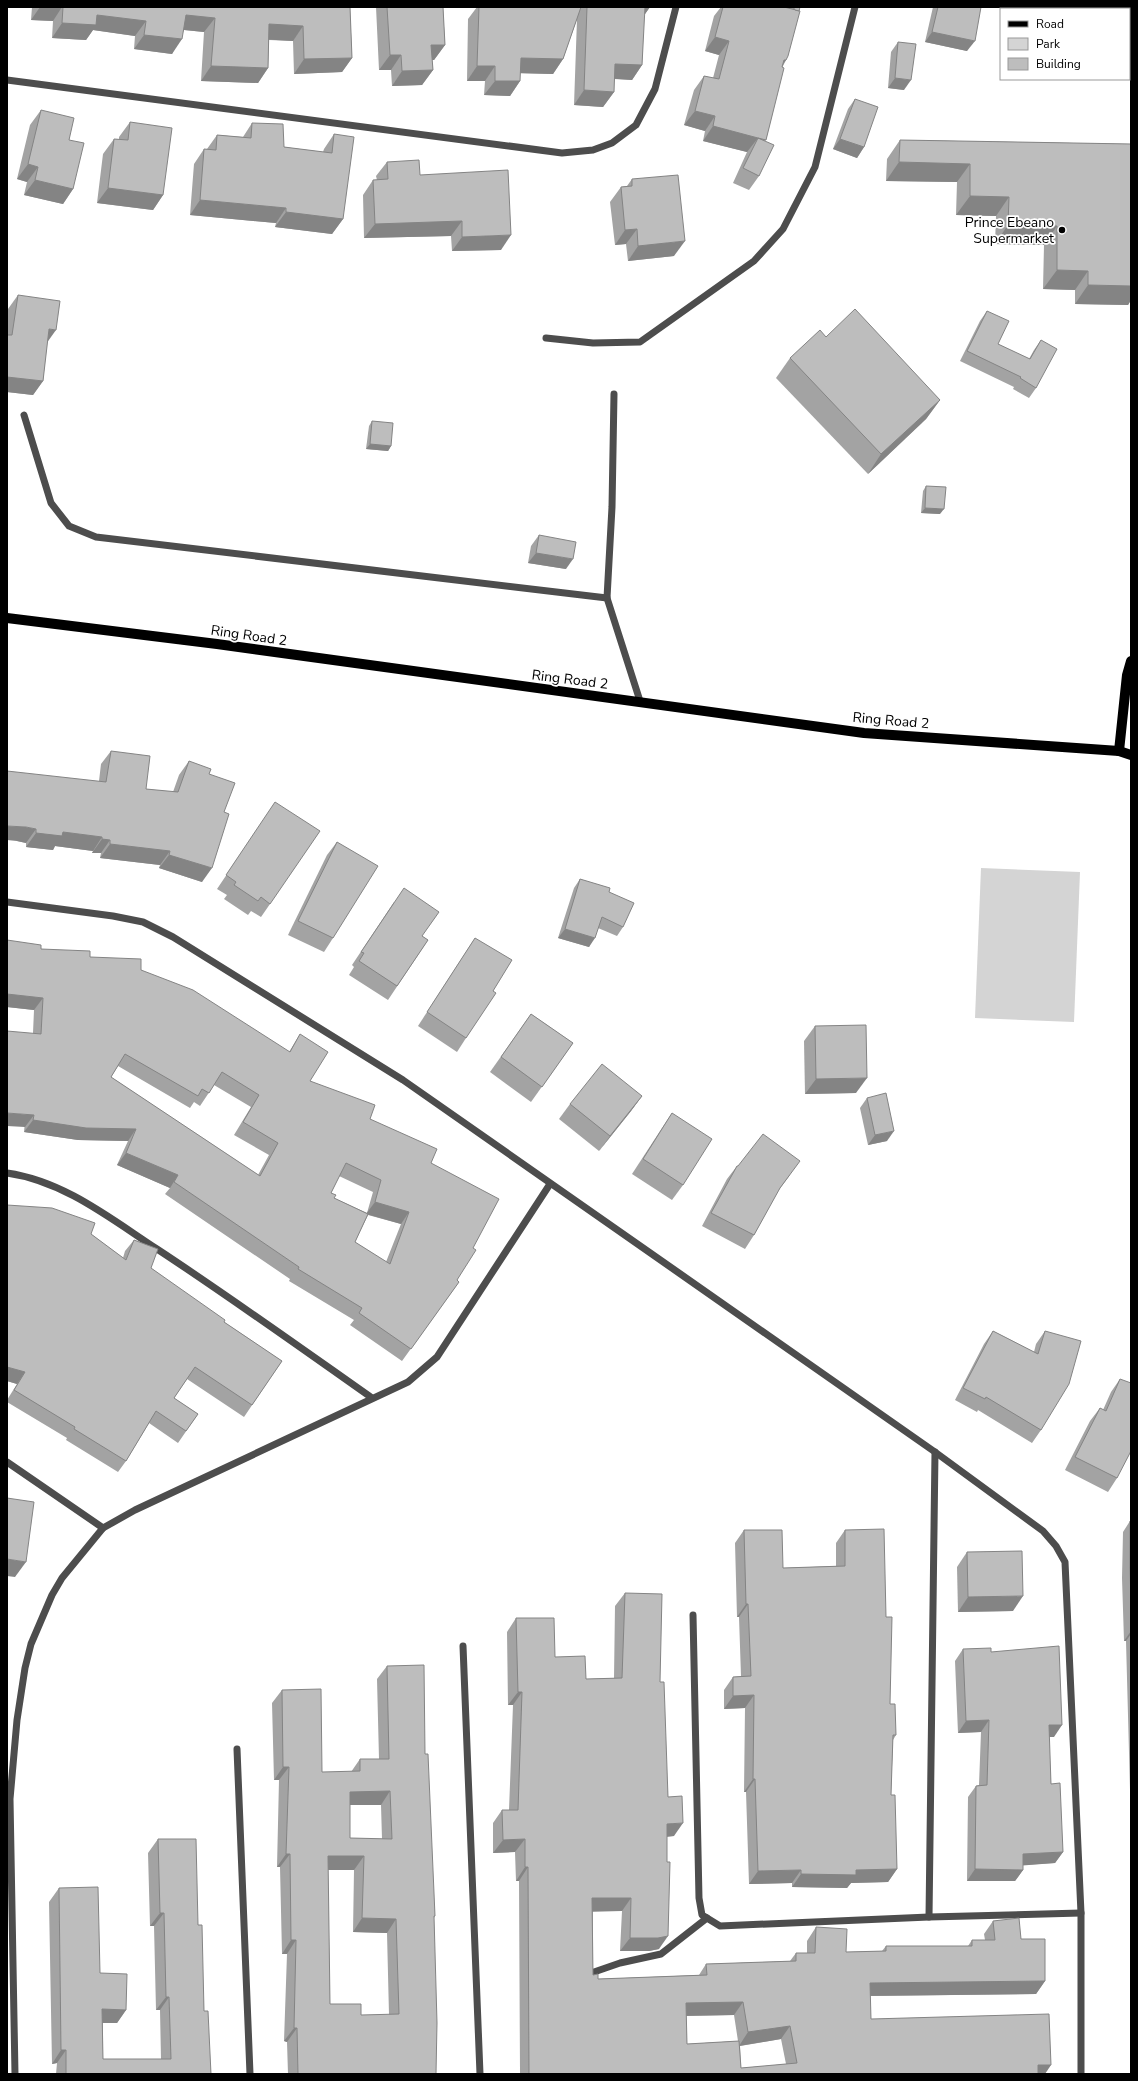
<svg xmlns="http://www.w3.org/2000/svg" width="1138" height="2081" font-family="'Nunito Sans',sans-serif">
<rect width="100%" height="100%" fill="#fff"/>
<!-- green -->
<path fill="#d4d4d4" d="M981 868 1080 872 1074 1022 975 1018Z"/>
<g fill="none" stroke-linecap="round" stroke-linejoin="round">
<!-- minor -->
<g stroke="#4d4d4d" stroke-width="7">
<path d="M7 80 562 153 593 150 612 143 636 125 655 89 676 7"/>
<path d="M546 338 593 343 640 342 754 261 783 229 815 167 855 7"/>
<path d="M614 394 612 507 607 598 640 701"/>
<path d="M24 415 51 503 69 526 96 537 607 598"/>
<path d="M7 902 113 916 143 922 173 937 403 1080 935 1452 1043 1531 1056 1546 1065 1562 1081 1913V2074"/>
<path d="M7 1173C64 1181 111 1219 157 1249 230 1297 301 1348 372 1398"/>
<path d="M7 1462 103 1528"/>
<path d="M693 1615 699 1898 702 1915 720 1926 929 1917 1081 1913"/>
<path d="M463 1646 480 2074"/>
<path d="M237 1749 250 2074"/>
<path d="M929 1917 935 1452"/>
<path d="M594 1972 620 1963 661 1954 707 1918"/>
<path d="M15 2074 10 1799 17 1720 25 1668 31 1644 52 1595 62 1578 103 1528 135 1510 408 1382 437 1357 550 1184"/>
</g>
<!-- major -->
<g stroke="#000" stroke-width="10">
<path d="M7 618 217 644 864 733 1119 751 1131 755"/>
<path d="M1119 751 1127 675 1131 661"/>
</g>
</g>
<!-- wall -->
<g fill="#a3a3a3" fill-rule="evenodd">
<path d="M32 7H350L352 58 342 72 294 74 293 41 269 40 268 68 258 83 201 81 204 32 184 30 172 54 134 49 135 36 93 30 86 40 52 38 53 21 31 20Z"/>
<path d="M376 7H443L445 45 434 60H432L433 70 422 85 392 86 391 70H379Z"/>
<path d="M477 7H650L645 14H644L642 65 632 80 614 79V92L603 107 574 105 577 19 563 59 553 74 520 73V81L510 96 484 95 485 81H467L468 19Z"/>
<path d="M721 7H800L786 60 783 66 766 140 765 141 759 176 749 190 733 183 747 152 703 141 705 131 684 125 694 90 704 76 713 78 719 55 705 51 714 16Z"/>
<path d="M933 7H981L967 51 925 42Z"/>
<path d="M898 42 904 90 888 88 891 52Z"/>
<path d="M855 99 864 147 857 158 833 149 848 109Z"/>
<path d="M41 110 69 140 73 189 63 204 24 195 27 182 17 179 30 125Z"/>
<path d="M130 122 163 195 153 210 97 203 103 154 114 139H119V137Z"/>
<path d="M252 123 284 147 323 152 324 149 334 134 343 219 332 234 275 227 276 223 190 215 194 164 204 149H207L217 135 243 137Z"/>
<path d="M900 140 1131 144V300L1128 305 1075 304V290L1043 289 1044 245 995 244 996 216 956 215 957 182 886 181 887 159Z"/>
<path d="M387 162 420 175 501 250 452 251 451 236 364 238 363 195 373 180H377L376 176Z"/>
<path d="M632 179 674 256 628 261 626 244 615 245 610 202 621 187 627 186Z"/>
<path d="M18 295 47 342 43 381 33 395 7 392V315L8 309Z"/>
<path d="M987 311 998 344 1029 359 1034 350 1041 340 1036 388 1029 398 1013 389 1014 387 960 361 980 321Z"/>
<path d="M826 337 940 400 926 419 868 474 776 378 790 358Z"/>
<path d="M372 421 391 446 388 451 366 449 369 426Z"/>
<path d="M926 486 940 514 921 513 923 491Z"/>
<path d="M539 535 566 569 528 563 531 546Z"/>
<path d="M111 751 146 789 173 792 179 775 189 761 209 774 224 812 202 882 159 868 160 865 100 858 101 853H92L93 851 55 846 53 850 26 847V843L17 841 99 781 101 764Z"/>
<path d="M266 816 270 904 261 917 251 911 248 915 224 899 227 895 217 889Z"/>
<path d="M337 842 333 938 324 952 288 935 327 855Z"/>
<path d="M580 879 609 892 623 927 617 936 598 928 589 947 558 938 574 888Z"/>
<path d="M394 902 422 936 428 940 388 1000 349 975 354 967 352 965Z"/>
<path d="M475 938 493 991 466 1038 457 1052 418 1026Z"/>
<path d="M7 940 41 949 90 957 141 970 289 1052 300 1034 310 1081 370 1119 431 1163 473 1248 457 1280 459 1282 402 1361 350 1325 354 1320 289 1281 290 1279 165 1194 170 1188 117 1165 128 1141 78 1140 24 1132 33 1033 34 1010 7 1007ZM118 1066 190 1108 194 1102 200 1106 214 1085 251 1107 234 1135 269 1155 258 1175 111 1077ZM339 1176 373 1192 367 1213 334 1198 331 1193ZM368 1215 401 1224 386 1262 355 1242Z"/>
<path d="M531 1014 573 1043 531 1102 490 1072Z"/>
<path d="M815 1026 856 1093 805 1094 804 1041Z"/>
<path d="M642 1096 631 1111 599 1151 559 1119 570 1104Z"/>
<path d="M867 1098 887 1141 868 1145 860 1108Z"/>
<path d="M672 1113 683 1185 672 1200 632 1174 662 1128Z"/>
<path d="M737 1166H738L790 1175 778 1191 754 1235 745 1249 702 1226 727 1179Z"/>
<path d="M7 1205 91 1234 123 1258 125 1251 134 1240 151 1268 224 1322 282 1361 244 1417 187 1379 174 1398 198 1414 178 1443 149 1423 126 1461 118 1472 66 1440 67 1438 7 1402V1400L17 1384 7 1381Z"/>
<path d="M993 1331 1034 1352 1036 1344 1045 1331 1041 1430 1032 1443 978 1410 977 1412 955 1400 984 1344Z"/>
<path d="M1120 1379 1117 1478 1108 1492 1065 1470 1090 1421 1100 1408 1103 1410 1111 1392Z"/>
<path d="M1130 1521H1131V1901L1130 1889 1131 1827 1126 1641H1124L1122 1578 1123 1532Z"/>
<path d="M744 1530 783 1568 836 1566V1543L845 1530 886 1617 890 1704 896 1735 893 1740 891 1795 897 1869 888 1882 851 1883 847 1888 792 1887V1883L749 1884 746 1792H744L745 1708 724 1709V1690L733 1677 741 1676 739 1617H737L735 1543Z"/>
<path d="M967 1552 1013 1611 958 1612 957 1567Z"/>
<path d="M625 1593 660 1682 668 1797 674 1836 667 1837 659 1949 649 1951H620L622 1911H593V1975L598 1979 699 1975 706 1964 790 1961 796 1953H807V1941L816 1927 846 1952 882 1951 886 1946H968L972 1940H985L984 1934 993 1921 1021 1939 1045 1981 1036 1994 870 1996 871 2019 1045 2074H520L519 1881H516L515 1852 493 1853V1823L502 1810H509L513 1705H508L507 1632 516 1618 555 1657 586 1679 614 1678 615 1606ZM734 2015 738 2041 687 2044 686 2016ZM781 2039 786 2064 741 2068 740 2046Z"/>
<path d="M963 1649 991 1652 1054 1737H1049L1051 1784 1063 1852 1055 1863 1023 1865V1870L1015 1881H967L968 1797 976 1786 979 1785 981 1732 958 1733 955 1661Z"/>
<path d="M387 1666 425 1754 435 1916 434 1918 436 2074H288L287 2042 284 2041 287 1954H282L280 1867H277L279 1780H274L272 1703 282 1690 322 1772H351L360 1759H379L377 1679ZM350 1805H381L382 1839 350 1838ZM328 1870H354L353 1932 387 1933 389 2015H361L330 2004Z"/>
<path d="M158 1839 198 1925 204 2011 211 2074H56L57 2063 52 2064 49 1902 59 1888 100 1973 126 2010 117 2023H103V2059H161L160 2010H156L154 1926H150L148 1853Z"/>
</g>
<!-- shaded-wall -->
<g fill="#848484">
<path d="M40 7H62L53 21 31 20Z"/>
<path d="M640 7H650L645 14H635Z"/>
<path d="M97 15 146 21 135 36 93 30 86 40 52 38 62 23Z"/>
<path d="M186 15 215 18 204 32 175 29Z"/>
<path d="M269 24 303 26 293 41 259 39Z"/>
<path d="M932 32 975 41 967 51 925 42Z"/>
<path d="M144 35 182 39 172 54 134 49Z"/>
<path d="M715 37 729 41 719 55 705 51Z"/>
<path d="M431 45H445L434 60H421Z"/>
<rect x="1129" y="54" width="2" height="10"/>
<path d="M390 55H401L391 70H379Z"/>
<path d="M352 58 342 72 294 74 304 59Z"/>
<path d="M521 58 563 59 553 74 511 73Z"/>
<path d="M784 60H786L776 74Z"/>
<path d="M615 64 642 65 632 80 604 78Z"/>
<path d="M211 66 268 68 258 83 201 81Z"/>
<path d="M477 66H495L485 81H467Z"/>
<path d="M433 70 422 85 392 86 402 71Z"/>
<path d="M895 78 911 80 904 90 888 88Z"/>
<path d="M495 81H520L510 96 484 95Z"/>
<path d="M584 90 614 92 603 107 574 105Z"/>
<path d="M695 111 715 116 705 131 684 125Z"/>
<path d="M713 126 758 138 747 152 703 141Z"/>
<path d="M840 139 864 147 857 158 833 149Z"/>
<path d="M899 162 970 164 957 182 886 181Z"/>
<path d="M28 164 38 167 27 182 17 179Z"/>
<path d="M35 180 73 189 63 204 24 195Z"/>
<path d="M108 188 163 195 153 210 97 203Z"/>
<path d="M970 196 1009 197 996 216 956 215Z"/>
<path d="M200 200 286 208 276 223 190 215Z"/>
<path d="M286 212 343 219 332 234 275 227Z"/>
<path d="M462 221 451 236 364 238 375 224Z"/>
<path d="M1008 225 1057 226 1044 245 995 244Z"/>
<path d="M637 229 626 244 615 245 625 230Z"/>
<path d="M511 235 501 250 452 251 462 237Z"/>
<path d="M685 241 674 256 628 261 638 246Z"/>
<path d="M1057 270 1088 271 1075 290 1043 289Z"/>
<path d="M1088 285 1131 286V300L1128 305 1075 304Z"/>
<path d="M49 329 56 330 46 344Z"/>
<path d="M7 377 43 381 33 395 7 392Z"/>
<path d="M940 400 926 419 868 474 881 454Z"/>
<path d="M370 444 391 446 388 451 366 449Z"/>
<path d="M925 508 944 509 940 514 921 513Z"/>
<path d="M536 553 573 559 566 569 528 563Z"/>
<path d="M7 826 26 827 36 829 26 843 17 841 7 840Z"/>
<path d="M63 832 102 837 93 851 55 846 53 850 26 847 36 833Z"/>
<path d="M102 839 110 840 101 853H92Z"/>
<path d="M110 844 170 851 160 865 100 858Z"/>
<path d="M169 855 212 868 202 882 159 868Z"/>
<path d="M565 929 595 938 589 947 558 938Z"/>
<path d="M7 994 43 998 34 1010 7 1007Z"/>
<path d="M867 1078 856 1093 805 1094 816 1079Z"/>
<path d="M642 1096 631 1111 599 1151 610 1136Z"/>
<path d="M7 1113 34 1115 25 1127 7 1126Z"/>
<path d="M33 1120 136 1129 128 1141 78 1140 24 1132Z"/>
<path d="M894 1131 887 1141 868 1145 875 1135Z"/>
<path d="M126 1153 178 1175 170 1188 117 1165Z"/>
<path d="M375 1202 409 1212 401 1224 366 1214Z"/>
<path d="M7 1367 25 1372 17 1384 7 1381Z"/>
<path d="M7 1559 26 1562 15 1577 7 1576Z"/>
<path d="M1023 1596 1013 1611 958 1612 968 1597Z"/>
<path d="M746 1604H748L739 1617H737Z"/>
<path d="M1131 1631V1634L1126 1641H1124Z"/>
<path d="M518 1692H522L513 1705H508Z"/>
<path d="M754 1695 745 1708 724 1709 733 1696Z"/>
<path d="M989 1720 981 1732 958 1733 966 1721Z"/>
<path d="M1049 1725H1062L1054 1737H1041Z"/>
<path d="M283 1767H289L279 1780H274Z"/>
<path d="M753 1779H755L746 1792H744Z"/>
<path d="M390 1791 381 1805H340L350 1792Z"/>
<path d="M683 1823 674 1836 658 1837 667 1824Z"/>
<path d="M525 1839 515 1852 493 1853 503 1840Z"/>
<path d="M1063 1852 1055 1863 1015 1866 1023 1854Z"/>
<path d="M286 1854H290L280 1867H277Z"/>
<path d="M328 1856H364L354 1870H319Z"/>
<path d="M525 1867H528L519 1881H516Z"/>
<path d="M897 1869 888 1882 851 1883 847 1888 792 1887 801 1874 856 1870Z"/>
<path d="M975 1869 1023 1870 1015 1881H967Z"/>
<path d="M801 1870 792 1883 749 1884 758 1871Z"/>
<path d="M592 1898H631L622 1911 583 1912Z"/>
<path d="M160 1913H164L154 1926H150Z"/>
<path d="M362 1918 396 1919 387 1933 353 1932Z"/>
<path d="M668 1936 659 1949 649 1951H620L630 1938Z"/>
<path d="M291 1940H296L287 1954H282Z"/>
<path d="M1045 1981 1036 1994 861 1996 870 1983Z"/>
<path d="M166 1997H169L160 2010H156Z"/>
<path d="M743 2002 734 2015 677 2016 686 2003Z"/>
<path d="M102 2009 126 2010 117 2023H93Z"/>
<path d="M790 2026 781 2039 739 2046 748 2032Z"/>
<path d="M294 2028H297L287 2042 284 2041Z"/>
<path d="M61 2050H66L57 2063 52 2064Z"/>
<path d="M1038 2065H1051L1045 2074H1032Z"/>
</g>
<!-- building -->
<g fill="#bdbdbd" stroke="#848484" fill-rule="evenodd">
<path d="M63 7H350L352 58 304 59 303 26 269 24 268 68 211 66 215 18 186 15 182 39 144 35 146 21 97 15 96 25 62 23Z"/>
<path d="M387 7H443L445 45H431L433 70 402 71 401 55H390Z"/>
<path d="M479 7H581L563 59 521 58 520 81H495V66H477Z"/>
<path d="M587 7H645L642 65 615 64 614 92 584 90Z"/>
<path d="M723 7H784L800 11 788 56 786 60H784L782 67 784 68 766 140 758 138 774 145 759 176 743 168 758 138 713 126 715 116 695 111 704 76 719 79 729 41 715 37Z"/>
<path d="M793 7H800L799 11 795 10Z"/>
<path d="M938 7H981L975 41 932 32Z"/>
<rect x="1129" y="11" width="2" height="43"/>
<path d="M898 42 916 44 911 80 895 78Z"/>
<path d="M855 99 878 107 864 147 840 139Z"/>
<path d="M41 110 74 118 69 140 84 143 73 189 35 180 38 167 28 164Z"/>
<path d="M130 122 172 128 163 195 108 188 114 139 128 140Z"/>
<path d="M252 123 283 124 284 147 332 153 334 134 354 137 343 219 286 212V208L200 200 204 149 216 150 217 135 251 138Z"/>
<path d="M900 140 1131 144V286L1088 285V271L1057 270V226L1008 225 1009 197 970 196V164L899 162Z"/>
<path d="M419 160 420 175 508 170 511 235 462 237V221L375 224 373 180 388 179 387 162Z"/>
<path d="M678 175 685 241 638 246 637 229 625 230 621 187 632 186V179Z"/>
<path d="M18 295 60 301 56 330 49 329 43 381 7 377V335H12Z"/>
<path d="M855 309 940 400 881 454 790 358 820 330 826 337Z"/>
<path d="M987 311 1009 321 998 344 1030 359 1041 340 1057 349 1036 388 1020 378 1021 377 967 351Z"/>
<path d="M372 421 393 423 391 446 370 444Z"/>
<path d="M926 486 946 487 944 509 925 508Z"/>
<path d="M539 535 576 542 573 559 536 553Z"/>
<path d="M111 751 150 756 146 789 178 792 189 761 211 769 209 774 235 783 224 812 229 814 212 868 169 855 170 851 110 844V840L102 839V837L63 832 62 836 36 833V829L26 827 7 826V771L106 782Z"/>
<path d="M275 802 320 831 270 904 261 897 258 901 234 885 236 882 226 875Z"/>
<path d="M337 842 378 866 333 938 298 921Z"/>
<path d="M580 879 610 888 609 892 634 903 623 927 602 917 595 938 565 929Z"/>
<path d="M404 888 439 912 422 936 428 940 397 986 359 961 364 953 361 952Z"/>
<path d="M475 938 512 960 493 991 496 993 466 1038 427 1012Z"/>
<path d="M7 940 41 945V949L90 951V957L141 959V970L193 990 290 1052 300 1034 328 1052 310 1081 375 1105 370 1119 437 1149 431 1163 499 1199 473 1248 476 1250 457 1280 459 1282 411 1349 359 1313 362 1308 298 1269 299 1267 174 1182 178 1175 126 1153 136 1129 86 1128 33 1120 34 1115 7 1113V1031L41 1034 43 998 7 994ZM125 1054 198 1096 202 1089 209 1093 222 1072 259 1095 243 1122 278 1143 260 1176 111 1077ZM346 1163 381 1180 375 1202 409 1212 390 1264 355 1242 368 1214 334 1198 336 1195 331 1193Z"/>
<path d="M531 1014 573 1043 542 1087 501 1057Z"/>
<path d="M866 1025 867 1078 816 1079 815 1026Z"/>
<path d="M602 1064 642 1096 610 1136 570 1104Z"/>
<path d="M886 1093 894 1131 875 1135 867 1098Z"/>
<path d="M672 1113 712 1139 683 1185 643 1159Z"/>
<path d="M763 1134 800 1161 780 1188 754 1235 711 1213 737 1166H738Z"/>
<path d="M7 1205 52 1208 95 1223 91 1234 126 1260 134 1240 158 1249 151 1268 225 1320 224 1322 282 1361 252 1405 195 1367 174 1398 198 1414 186 1431 156 1411 126 1461 74 1429 75 1427 14 1390 25 1372 7 1367Z"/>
<path d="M993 1331 1038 1354 1045 1331 1081 1341 1069 1384 1041 1430 986 1397 985 1399 963 1388Z"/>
<path d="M1120 1379 1131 1383V1451L1117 1478 1075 1457 1100 1408 1106 1411Z"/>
<path d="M7 1498 34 1502 26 1562 7 1559Z"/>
<path d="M1130 1521H1131V1604L1130 1567Z"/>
<path d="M884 1529 886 1617H892L890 1704H895L896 1735H893L891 1795H895L897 1869 856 1870V1875L801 1874V1870L758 1871 755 1779H753L754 1695 733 1696V1677L751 1676 748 1604H746L744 1530H782L783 1568 845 1566V1530Z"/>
<path d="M1022 1551 1023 1596 968 1597 967 1552Z"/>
<path d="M625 1593 662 1594 660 1682H664L668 1797 682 1796 683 1823 667 1824V1862H670L668 1936 658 1938H630L631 1898H592L593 1975 598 1974V1979L707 1975 706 1964 796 1961V1953H815L816 1927 847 1929 846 1952 886 1951V1946H972V1940H995L993 1921 1019 1918 1021 1939H1045V1981L870 1983 871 2019 1049 2014 1051 2065H1038V2074H529L528 1867H525V1839L503 1840 502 1810H518L522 1692H518L516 1618H554L555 1657 585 1656 586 1679 622 1678ZM743 2002 748 2032 790 2026 797 2063 741 2068 739 2041 687 2044 686 2003Z"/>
<path d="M1059 1646 1062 1725H1049L1051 1784 1060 1783 1063 1852 1023 1854V1870L975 1869 976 1786 987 1785 989 1720 966 1721 963 1649 991 1648V1652Z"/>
<path d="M424 1665 425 1754H428L435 1916H434L437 2023 436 2074H298L297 2028H294L296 1940H291L290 1854H286L289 1767H283L282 1690 321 1689 322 1772 360 1771V1759H389L387 1666ZM390 1791 392 1839 350 1838V1792ZM328 1856H364L362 1918 396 1919 399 2014 361 2015V2004H330Z"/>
<path d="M158 1839H196L198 1925H202L204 2011H208L211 2074H66V2050H61L59 1888 98 1887 100 1973 127 1974 126 2010 102 2009 103 2059H171L169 1997H166L164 1913H160Z"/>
</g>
<!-- markers -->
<circle fill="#000" stroke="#fff" stroke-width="1.5" cx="1062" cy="230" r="4"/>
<g text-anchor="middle" stroke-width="3.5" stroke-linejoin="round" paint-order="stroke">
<!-- poi labels -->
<g font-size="14" fill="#000" stroke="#fff" text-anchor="end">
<text x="1054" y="227">Prince Ebeano<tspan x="1054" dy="16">Supermarket</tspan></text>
</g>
<!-- street labels -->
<g font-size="14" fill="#000" stroke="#fff">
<text transform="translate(249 635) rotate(8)" y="5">Ring Road 2</text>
<text transform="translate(570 679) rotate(7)" y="5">Ring Road 2</text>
<text transform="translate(891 720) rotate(5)" y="5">Ring Road 2</text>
</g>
</g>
<!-- border -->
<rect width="1138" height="2081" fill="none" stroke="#000000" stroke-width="16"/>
<!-- legend -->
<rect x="1000" y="8" width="130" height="72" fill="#ffffff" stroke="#999999"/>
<rect x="1008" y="21" width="20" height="6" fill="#000000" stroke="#999999"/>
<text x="1036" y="28" font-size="12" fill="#000000">Road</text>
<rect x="1008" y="38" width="20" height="12" fill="#d4d4d4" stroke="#999999"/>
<text x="1036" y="48" font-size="12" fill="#000000">Park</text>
<rect x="1008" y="58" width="20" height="12" fill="#bdbdbd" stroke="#999999"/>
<text x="1036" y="68" font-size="12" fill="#000000">Building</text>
</svg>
